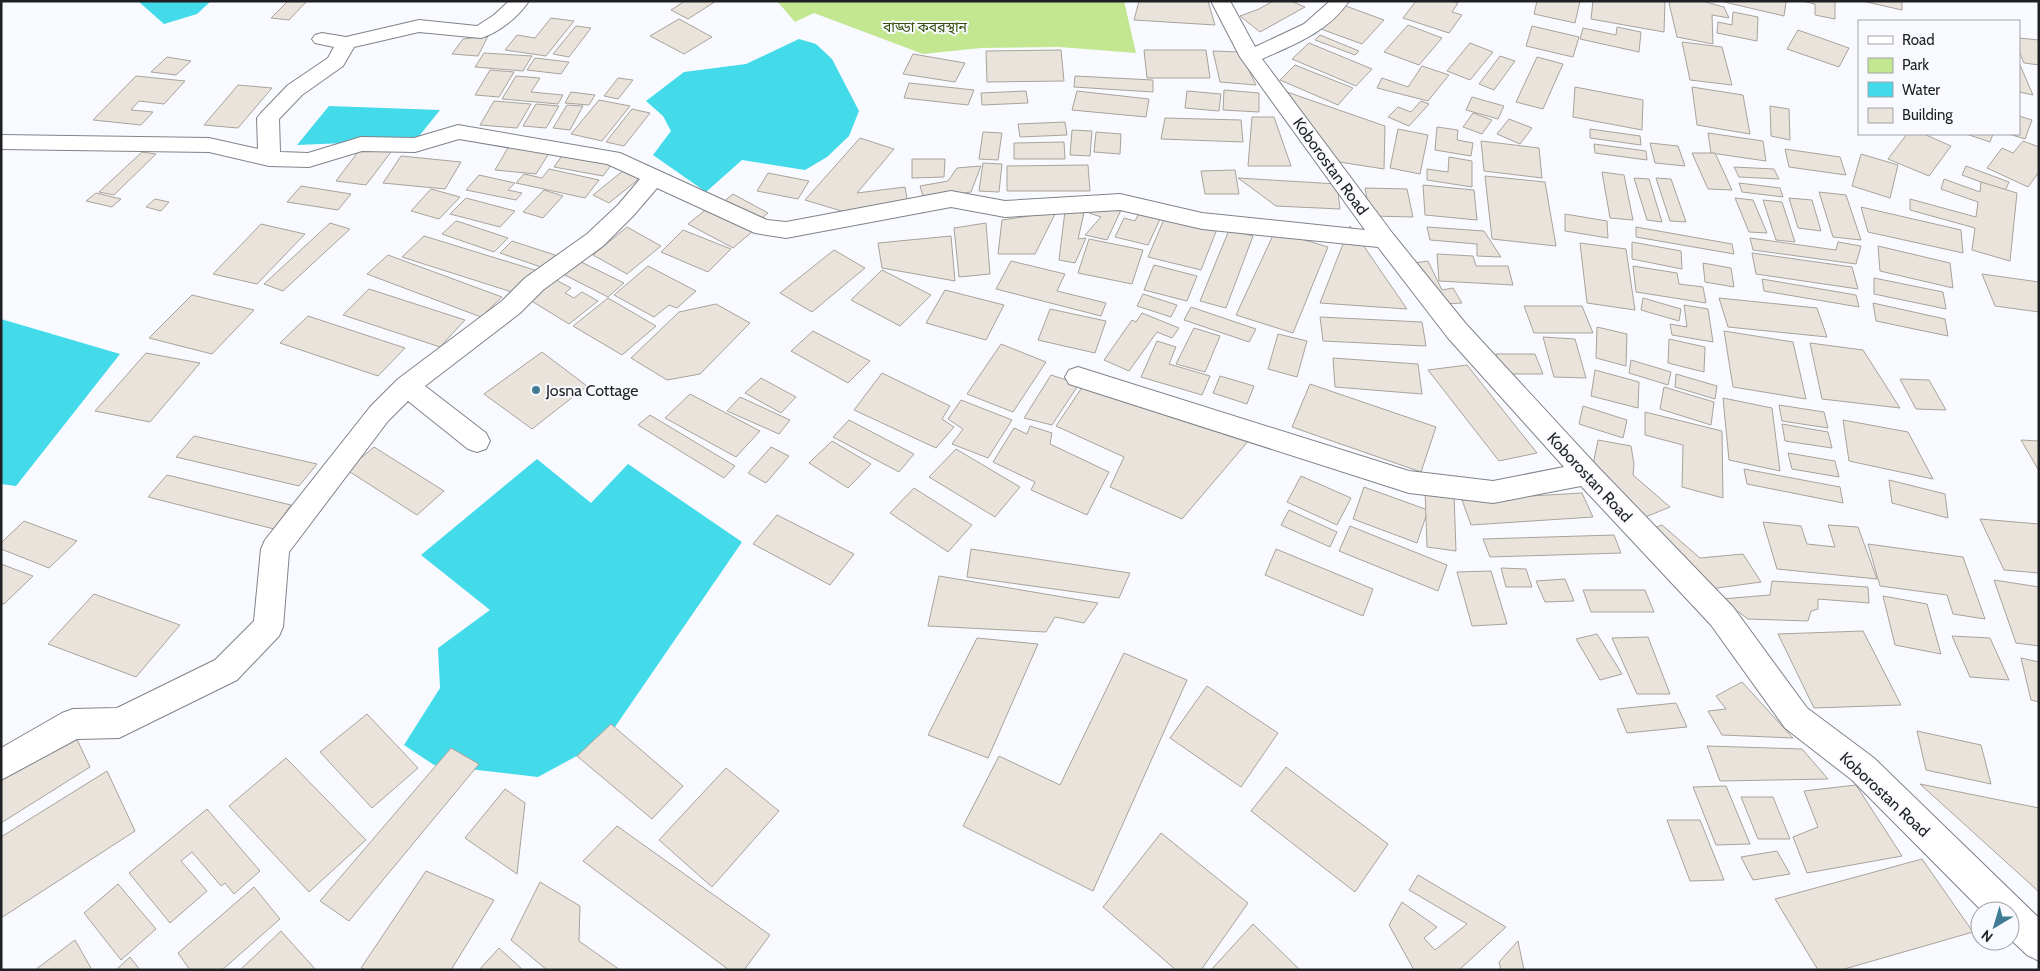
<svg xmlns="http://www.w3.org/2000/svg" width="2040" height="971" font-family="Cabin,'Noto Sans Bengali',sans-serif">
<rect width="100%" height="100%" fill="#f8faff"/>
<!-- green -->
<path fill="#c2e790" d="M777 1H1124L1136 53 1059 47 981 48 923 54 814 13 795 22Z"/>
<!-- water -->
<g fill="#43daea">
<path d="M138 1H211L197 14 164 24Z"/>
<path d="M799 39 816 44 832 59 859 111 849 136 827 157 805 170 742 160 706 192 653 155 671 131 663 116 646 101 684 72 746 64Z"/>
<path d="M329 106 440 110 416 140 297 145Z"/>
<path d="M1 319 120 354 16 486 1 484Z"/>
<path d="M537 459 591 503 628 464 742 542 606 740 538 777 434 765 404 745 440 688 438 648 490 610 421 555Z"/>
</g>
<!-- building -->
<g fill="#e9e3dc" stroke="#a8a39c">
<path d="M288 1H307L289 20 271 18Z"/>
<path d="M685 1H716L688 19 671 10Z"/>
<path d="M1139 1H1208L1215 25 1134 20Z"/>
<path d="M1273 1H1291L1305 7 1260 32 1240 16 1259 9Z"/>
<path d="M1416 1H1452L1458 3 1452 12 1462 15 1449 33 1403 18Z"/>
<path d="M1537 1H1580L1575 23 1534 14Z"/>
<path d="M1593 1H1665L1664 32 1591 19Z"/>
<path d="M1673 1H1702L1724 7 1729 18 1712 15 1713 44 1677 37 1669 3Z"/>
<path d="M1720 1H1784L1786 2 1784 16Z"/>
<path d="M1802 1H1835V19L1815 15V4Z"/>
<path d="M1862 1H1902V10Z"/>
<path d="M1343 5 1384 20 1362 44 1321 29Z"/>
<path d="M1733 12 1758 17 1757 41 1717 33 1718 22 1732 25Z"/>
<path d="M551 18 574 21 546 56 505 50 517 35 535 38Z"/>
<path d="M679 19 712 37 684 54 650 36Z"/>
<path d="M1408 25 1442 38 1419 65 1384 52Z"/>
<path d="M576 26 591 28 569 57 553 54Z"/>
<path d="M1532 26 1579 37 1573 57 1526 46Z"/>
<path d="M1617 27 1641 32 1639 52 1580 39 1583 28 1616 35Z"/>
<path d="M1798 30 1849 48 1839 67 1787 49Z"/>
<path d="M1320 35 1359 51 1355 55 1315 40Z"/>
<path d="M488 36 478 56 452 54 463 39Z"/>
<path d="M2019 38 2039 40V65L2024 63 2019 51Z"/>
<path d="M1682 42 1722 47 1732 85 1690 80Z"/>
<path d="M1309 43 1372 69 1356 86 1292 59Z"/>
<path d="M1470 43 1493 52 1470 80 1447 71Z"/>
<path d="M1061 50 1064 81 987 82 986 51Z"/>
<path d="M1144 50H1206L1210 78H1147Z"/>
<path d="M1213 51 1240 52 1256 85 1220 82Z"/>
<path d="M484 53 532 56 523 71 475 67Z"/>
<path d="M913 54 965 63 955 82 903 74Z"/>
<path d="M1500 56 1515 61 1494 90 1479 84Z"/>
<path d="M167 57 191 61 176 75 151 72Z"/>
<path d="M1537 57 1563 64 1543 109 1516 102Z"/>
<path d="M535 58 569 62 561 74 527 70Z"/>
<path d="M1295 65 1353 88 1338 105 1280 80Z"/>
<path d="M2019 65H2020L2033 95 2019 92Z"/>
<path d="M1422 66 1449 75 1428 101 1377 88 1382 78 1408 87Z"/>
<path d="M490 70 514 72 499 97 475 95Z"/>
<path d="M136 76 185 81 164 104 139 101 131 110 153 112 141 125 93 120Z"/>
<path d="M516 76 540 78 531 92 563 95 558 104 502 99Z"/>
<path d="M1075 76 1153 80V92L1074 87Z"/>
<path d="M618 78 633 80 618 99 604 96Z"/>
<path d="M909 83 974 90 968 105 904 98Z"/>
<path d="M238 85 272 88 238 128 204 125Z"/>
<path d="M1575 87 1643 100 1642 130 1573 117Z"/>
<path d="M1692 87 1743 95 1750 134 1697 125Z"/>
<path d="M1224 90 1259 93V112L1223 110Z"/>
<path d="M1026 91 1028 103 982 105 981 93Z"/>
<path d="M1077 91 1149 99 1146 117 1072 110Z"/>
<path d="M1187 91 1221 94 1219 111 1185 108Z"/>
<path d="M571 92 595 95 589 105 565 103Z"/>
<path d="M1287 92 1385 126 1384 169 1333 161Z"/>
<path d="M1472 97 1504 106 1498 119 1466 110Z"/>
<path d="M599 100 630 106 602 141 571 134Z"/>
<path d="M494 101 531 104 517 128 480 125Z"/>
<path d="M1421 101 1429 104 1409 126 1388 117 1398 107 1411 112Z"/>
<path d="M536 104 559 106 546 128 523 126Z"/>
<path d="M567 105 583 106 570 130 553 128Z"/>
<path d="M1770 106 1789 109 1790 140 1771 136Z"/>
<path d="M632 109 650 113 624 146 606 142Z"/>
<path d="M1473 113 1492 120 1482 134 1463 127Z"/>
<path d="M2019 116 2032 120 2025 139 2009 134H2019Z"/>
<path d="M1252 117H1274L1291 166H1248Z"/>
<path d="M1165 118 1241 120 1243 142 1161 139Z"/>
<path d="M1509 119 1532 128 1520 144 1497 134Z"/>
<path d="M1065 122 1067 135 1020 137 1018 124Z"/>
<path d="M1437 127 1458 130 1457 140 1473 143 1471 156 1435 150Z"/>
<path d="M1398 129 1428 135 1420 174 1390 168Z"/>
<path d="M1590 129 1640 136 1641 145 1590 138Z"/>
<path d="M1072 130 1092 131 1090 156 1070 155Z"/>
<path d="M983 132 1002 133 998 160 979 159Z"/>
<path d="M1096 132 1121 134 1120 154 1094 152Z"/>
<path d="M1708 133 1763 141 1766 161 1711 153Z"/>
<path d="M1907 134H1924L1951 146 1929 176 1888 159Z"/>
<path d="M1966 134H1993L1990 142Z"/>
<path d="M860 138 894 149 857 193 905 187 908 204 845 212 805 200Z"/>
<path d="M1481 141 1539 148 1542 178 1484 171Z"/>
<path d="M2023 141 2039 147V172L2028 187 1987 168 2002 148 2013 153Z"/>
<path d="M1064 142 1065 159H1014V143Z"/>
<path d="M1650 143 1678 146 1685 166 1655 163Z"/>
<path d="M364 144 394 148 366 185 336 181Z"/>
<path d="M1594 144 1646 151 1647 160 1595 153Z"/>
<path d="M509 146 551 150 536 174 495 170Z"/>
<path d="M1785 149 1840 157 1846 175 1789 167Z"/>
<path d="M142 152 156 154 114 195 99 192Z"/>
<path d="M564 153 614 161 603 176 554 167Z"/>
<path d="M1692 153H1715L1732 190 1708 189Z"/>
<path d="M1861 154 1898 165 1890 198 1852 186Z"/>
<path d="M401 156 461 162 445 189 383 183Z"/>
<path d="M1449 157 1472 161V187L1427 180V169L1448 172Z"/>
<path d="M912 159H945L944 177 912 178Z"/>
<path d="M983 163 1002 164 999 192 979 191Z"/>
<path d="M1088 165 1090 191H1007V166Z"/>
<path d="M981 166 971 192 924 199 920 186 948 181 957 168Z"/>
<path d="M1966 166 2009 182 2005 191 1962 175Z"/>
<path d="M1734 167 1774 169 1779 179 1739 177Z"/>
<path d="M549 169 599 180 585 198 516 183 524 174 542 178Z"/>
<path d="M624 170 640 178 609 203 593 195Z"/>
<path d="M1235 170 1239 194H1205L1201 171Z"/>
<path d="M1602 172 1624 175 1633 220 1610 218Z"/>
<path d="M768 173 809 181 798 199 757 191Z"/>
<path d="M479 175 515 183 508 190 522 193 516 200 466 190Z"/>
<path d="M1485 176 1545 182 1556 246 1492 239Z"/>
<path d="M1238 178 1337 184 1340 209 1276 206Z"/>
<path d="M1634 178 1649 179 1662 222 1647 220Z"/>
<path d="M1656 178 1671 179 1686 222 1670 221Z"/>
<path d="M1944 179 1980 192 1981 182 2017 193 2010 261 1972 250 1975 228 1910 210V199L1976 217 1978 202 1941 189Z"/>
<path d="M1739 183 1780 188 1783 197 1742 192Z"/>
<path d="M1423 185 1474 190 1477 220 1425 215Z"/>
<path d="M301 186 351 194 338 210 287 202Z"/>
<path d="M1365 188 1407 189 1413 217 1370 216Z"/>
<path d="M431 189 460 197 439 219 411 211Z"/>
<path d="M544 190 563 196 543 218 523 212Z"/>
<path d="M1819 192 1846 195 1861 240 1833 237Z"/>
<path d="M96 193 121 199 112 207 86 201Z"/>
<path d="M733 194 768 213 757 222 722 203Z"/>
<path d="M466 198 515 211 500 227 450 214Z"/>
<path d="M1735 198 1753 200 1767 233 1749 232Z"/>
<path d="M1789 198 1812 200 1821 231 1798 228Z"/>
<path d="M155 199 169 202 161 211 146 207Z"/>
<path d="M1763 200 1782 202 1795 242 1776 240Z"/>
<path d="M1098 206 1121 210 1107 240 1085 235 1101 217 1089 213Z"/>
<path d="M1861 207 1961 230 1963 253 1868 232Z"/>
<path d="M708 208 752 232 733 248 688 224Z"/>
<path d="M1065 211 1084 213 1078 239 1086 238 1075 263 1059 260Z"/>
<path d="M1140 211 1161 217 1148 245 1115 237 1124 218 1135 221Z"/>
<path d="M1056 212 1035 254H998L1002 220Z"/>
<path d="M1565 214 1607 221 1608 238 1565 231Z"/>
<path d="M1165 217 1217 229 1201 270 1148 257Z"/>
<path d="M456 221 460 222 508 238 494 252 442 234Z"/>
<path d="M330 223 350 229 283 291 264 284Z"/>
<path d="M986 223 990 274 959 277 954 228Z"/>
<path d="M261 224 305 234 257 284 213 274Z"/>
<path d="M1350 226 1407 309 1320 303Z"/>
<path d="M627 227 661 246 627 274 593 255Z"/>
<path d="M1427 227 1484 231 1501 257 1477 256V244L1430 240Z"/>
<path d="M1636 227 1732 244 1734 254 1636 237Z"/>
<path d="M683 230 731 249 708 272 661 252Z"/>
<path d="M1229 230 1253 236 1226 308 1200 301Z"/>
<path d="M1275 231 1328 247 1293 333 1236 315Z"/>
<path d="M424 236 538 271 518 294 402 257Z"/>
<path d="M951 236 955 281 882 268 878 243Z"/>
<path d="M1750 238 1836 250 1838 242 1861 246 1856 264 1753 250Z"/>
<path d="M1089 239 1143 250 1132 284 1078 273Z"/>
<path d="M512 241 561 257 550 270 500 253Z"/>
<path d="M1632 242 1681 251 1682 269 1632 259Z"/>
<path d="M1580 243 1626 249 1635 310 1587 303Z"/>
<path d="M1878 246 1950 263 1953 288 1880 271Z"/>
<path d="M834 250 865 268 812 312 780 293Z"/>
<path d="M1752 253 1852 267 1858 289 1756 274Z"/>
<path d="M1437 254 1473 256 1476 266H1508L1513 285 1439 281Z"/>
<path d="M388 255 502 297 481 317 367 274Z"/>
<path d="M575 259 624 283 608 297 559 272Z"/>
<path d="M1011 261 1065 274 1057 291 1106 303 1101 316 996 289Z"/>
<path d="M1428 261 1442 290 1453 288 1462 303 1443 304 1408 264Z"/>
<path d="M1703 263 1731 268 1734 287 1705 282Z"/>
<path d="M1154 265 1197 276 1187 301 1144 290Z"/>
<path d="M648 266 696 291 677 308 669 305 654 317 614 295Z"/>
<path d="M1633 266 1677 273 1679 284 1703 287 1706 303 1636 292Z"/>
<path d="M882 270 931 295 900 326 851 300Z"/>
<path d="M1982 274 2039 282V312L1995 306Z"/>
<path d="M1874 278 1943 292 1946 309 1874 294Z"/>
<path d="M1762 279 1856 295 1859 307 1764 291Z"/>
<path d="M556 280 571 288 565 293 574 298 582 292 598 301 569 324 530 300Z"/>
<path d="M369 289 465 320 440 347 343 315Z"/>
<path d="M945 290 1004 305 986 340 926 323Z"/>
<path d="M1143 294 1177 305 1171 317 1137 306Z"/>
<path d="M192 295 254 310 212 354 149 338Z"/>
<path d="M608 298 656 326 622 355 573 326Z"/>
<path d="M1643 298 1681 309 1679 321 1641 310Z"/>
<path d="M1719 298 1817 308 1827 337 1728 327Z"/>
<path d="M1873 303 1945 319 1948 336 1876 321Z"/>
<path d="M716 304 750 323 700 374 667 380 631 358 679 312Z"/>
<path d="M1684 305 1708 309 1713 342 1672 335 1670 324 1687 327Z"/>
<path d="M1524 306H1582L1593 333H1534Z"/>
<path d="M1191 307 1256 329 1249 342 1184 320Z"/>
<path d="M1050 309 1106 321 1095 353 1038 340Z"/>
<path d="M1142 313 1179 328 1172 338 1157 332 1129 371 1104 360 1132 320 1136 322Z"/>
<path d="M308 316 405 348 378 376 280 343Z"/>
<path d="M1320 317 1422 322 1426 346 1323 341Z"/>
<path d="M1597 327 1627 334 1626 366 1596 358Z"/>
<path d="M1194 328 1220 336 1205 372 1176 364Z"/>
<path d="M813 331 870 361 848 383 791 351Z"/>
<path d="M1724 331 1793 342 1806 399 1733 387Z"/>
<path d="M1278 334 1307 341 1297 377 1268 369Z"/>
<path d="M1543 337 1575 339 1586 378 1554 377Z"/>
<path d="M1669 339 1705 347 1704 372 1668 363Z"/>
<path d="M1157 341 1176 347 1169 364 1210 376 1202 395 1141 377Z"/>
<path d="M1810 343 1863 350 1900 408 1822 399Z"/>
<path d="M1001 344 1046 362 1013 412 967 394Z"/>
<path d="M542 352 587 386 532 429 484 394Z"/>
<path d="M146 353 200 363 150 422 95 411Z"/>
<path d="M1496 354H1535L1543 374H1502Z"/>
<path d="M1333 358 1418 364 1422 394 1335 387Z"/>
<path d="M1631 360 1671 372 1668 385 1629 373Z"/>
<path d="M1467 365 1537 453 1499 461 1428 370Z"/>
<path d="M1595 370 1639 382 1638 408 1591 396Z"/>
<path d="M882 373 950 406 942 419 954 427 936 448 854 410Z"/>
<path d="M1676 374 1717 386 1715 399 1675 387Z"/>
<path d="M1051 375 1079 384 1052 425 1024 418Z"/>
<path d="M1220 376 1254 386 1247 404 1213 393Z"/>
<path d="M761 378 796 397 781 413 745 393Z"/>
<path d="M1900 379 1929 380 1946 410 1916 409Z"/>
<path d="M1310 384 1436 427 1421 472 1292 427Z"/>
<path d="M1083 386 1250 439 1182 519 1110 487 1124 457 1056 426Z"/>
<path d="M1664 387 1714 402 1711 425 1660 409Z"/>
<path d="M690 394 760 431 736 457 665 418Z"/>
<path d="M740 397 790 420 779 434 727 411Z"/>
<path d="M1723 398 1772 408 1780 471 1729 460Z"/>
<path d="M961 400 1012 420 988 458 952 444 963 429 948 419Z"/>
<path d="M1779 405 1824 412 1828 428 1782 421Z"/>
<path d="M1583 406 1627 420 1623 438 1579 424Z"/>
<path d="M1645 412 1722 431 1723 498 1682 487 1683 445 1645 435Z"/>
<path d="M650 415 735 466 724 478 638 425Z"/>
<path d="M849 420 914 454 899 472 833 437Z"/>
<path d="M1843 420 1908 432 1933 479 1849 461Z"/>
<path d="M1782 424 1828 432 1832 448 1785 441Z"/>
<path d="M1030 426 1052 433 1050 444 1109 472 1087 515 1031 490 1035 482 993 462 1014 428 1027 434Z"/>
<path d="M194 436 317 464 299 486 176 457Z"/>
<path d="M1598 440 1631 446 1634 464 1633 475 1670 507 1643 518 1593 465Z"/>
<path d="M2021 440 2039 441V471Z"/>
<path d="M832 441 871 464 848 488 809 463Z"/>
<path d="M374 447 444 491 417 515 347 470Z"/>
<path d="M771 447 789 456 766 483 748 473Z"/>
<path d="M956 449 1020 487 995 517 929 477Z"/>
<path d="M1788 453 1835 461 1839 477 1792 469Z"/>
<path d="M1744 469 1840 487 1843 503 1747 484Z"/>
<path d="M167 475 291 505 274 529 148 497Z"/>
<path d="M1301 476 1351 498 1337 525 1287 502Z"/>
<path d="M1889 480 1945 494 1948 518 1892 503Z"/>
<path d="M1364 487 1428 510 1417 543 1353 519Z"/>
<path d="M914 488 972 525 948 552 890 513Z"/>
<path d="M1425 490 1454 494 1456 551 1427 547Z"/>
<path d="M1582 493 1593 517 1471 525 1462 500Z"/>
<path d="M1289 510 1337 532 1330 547 1281 525Z"/>
<path d="M777 515 854 554 830 585 753 544Z"/>
<path d="M1980 519 2039 524V573L2004 570Z"/>
<path d="M24 521 77 541 49 568 1 549V543Z"/>
<path d="M1763 522 1801 526 1807 544 1835 547 1828 525 1858 527 1877 579 1777 569Z"/>
<path d="M1662 525 1700 558 1743 554 1761 582 1688 592 1633 536Z"/>
<path d="M1350 526 1447 565 1438 591 1339 551Z"/>
<path d="M1614 535 1621 553 1490 557 1483 539Z"/>
<path d="M1868 544 1963 557 1985 619 1953 614 1947 595 1880 586Z"/>
<path d="M971 549 1130 573 1119 598 967 577Z"/>
<path d="M1276 549 1373 589 1363 616 1265 575Z"/>
<path d="M1 564 33 576 4 604 1 603Z"/>
<path d="M1501 568 1526 569 1532 587H1506Z"/>
<path d="M1491 571 1507 624 1472 626 1457 572Z"/>
<path d="M939 576 1098 603 1084 623 1055 617 1046 632 928 626Z"/>
<path d="M1565 579 1574 601 1545 602 1536 581Z"/>
<path d="M1994 580 2039 587V646L2016 643Z"/>
<path d="M1772 581 1868 587 1869 603 1818 599V609L1811 611 1808 621 1748 619 1721 599 1770 595Z"/>
<path d="M1583 590H1645L1654 612H1591Z"/>
<path d="M94 594 180 625 136 677 48 644Z"/>
<path d="M1883 596 1927 604 1941 654 1895 645Z"/>
<path d="M1863 631 1901 705 1814 708 1778 634Z"/>
<path d="M1597 634 1622 674 1600 680 1576 639Z"/>
<path d="M1952 636 1990 638 2009 680 1970 677Z"/>
<path d="M1648 637 1670 694H1637L1612 638Z"/>
<path d="M977 638 1038 644 988 758 928 735Z"/>
<path d="M1124 653 1187 680 1093 891 963 826 999 756 1060 785Z"/>
<path d="M2021 658 2039 662V702L2031 700Z"/>
<path d="M1742 682 1793 738 1722 735 1708 711 1726 709 1716 696Z"/>
<path d="M1207 686 1278 733 1241 787 1170 738Z"/>
<path d="M1676 703 1687 727 1627 733 1617 709Z"/>
<path d="M367 714 418 768 372 808 320 752Z"/>
<path d="M611 724 683 786 652 819 577 756Z"/>
<path d="M73 731 90 767 1 823V775Z"/>
<path d="M1917 731 1981 745 1991 784 1926 770Z"/>
<path d="M1707 746 1802 749 1828 779 1720 781Z"/>
<path d="M451 748 479 764 349 921 320 901Z"/>
<path d="M286 758 366 840 309 892 229 806Z"/>
<path d="M1286 767 1388 844 1355 892 1251 811Z"/>
<path d="M726 768 779 811 712 887 659 840Z"/>
<path d="M107 771 135 831 1 918V837Z"/>
<path d="M1920 784 2039 808V891H2038Z"/>
<path d="M1856 785 1902 856 1807 873 1793 837 1818 827 1804 791Z"/>
<path d="M1726 786 1750 844 1716 845 1693 787Z"/>
<path d="M505 789 525 803 517 874 465 838Z"/>
<path d="M1741 797H1773L1790 839H1758Z"/>
<path d="M207 809 260 871 234 894 225 883 221 886 192 852 181 861 207 891 170 923 129 873Z"/>
<path d="M1667 820H1700L1724 880 1690 881Z"/>
<path d="M617 826 770 935 744 970H729L583 861Z"/>
<path d="M1161 833 1248 903 1201 970H1176L1103 907Z"/>
<path d="M1777 851 1790 874 1753 880 1741 857Z"/>
<path d="M1922 859 1973 932 1841 970H1818L1775 899Z"/>
<path d="M426 871 494 900 451 970H366L361 968Z"/>
<path d="M1418 875 1506 927 1459 970H1414L1389 925 1402 902 1437 927 1424 938 1435 950 1467 924 1409 890Z"/>
<path d="M540 882 580 906 579 941 620 970H547L511 940Z"/>
<path d="M118 884 156 929 121 960 84 913Z"/>
<path d="M254 887 280 919 222 970H190L178 953Z"/>
<path d="M1253 924 1299 969V970H1211Z"/>
<path d="M281 931 316 970H240Z"/>
<path d="M75 940 92 970H35Z"/>
<path d="M1518 941 1524 970H1501L1499 962Z"/>
<path d="M499 948 523 970H479Z"/>
<path d="M130 957 140 970H116Z"/>
</g>
<g fill="none" stroke-linecap="round" stroke-linejoin="round">
<defs>
<path id="minor" d="M509 1H529C519 16 499 33 481 38L419 32 354 47 343 66 302 95 279 119 280 152 308 153 361 137 414 138 458 125 620 153 767 220 786 222 951 191 1005 201 1120 194 1202 213 1365 230 1240 57 1211 1H1230L1255 47 1304 24 1330 1H1349C1328 32 1295 44 1262 59L1393 234 1466 324 1597 466 1733 607 1807 708 1874 758 2039 918V961L2027 955 2010 939V911H1982L1852 780 1785 728 1711 625 1581 486 1493 503 1409 493 1069 384 1065 377 1069 370 1078 367 1409 471 1493 481 1564 467 1448 338 1378 247 1202 229 1120 210 1005 217 951 207 786 238 755 233 657 188 634 215 603 246 543 290 520 313 425 386 486 433 490 441 486 449 477 452 468 449 408 401 388 421 289 552 283 627 279 636 237 680 119 738 77 739 1 780V748L62 713 73 709 117 708 215 660 254 621 261 549 265 540 370 407 398 379 502 301 525 278 587 234 618 205 640 179 607 164 459 139 415 152 362 151 309 167 269 166 209 152 1 149V135L209 138 258 149 257 118 261 113 288 85 328 58 334 47 315 43 312 39 315 35 322 33 346 37 419 20 477 26 494 15Z"/>
</defs>
<!-- minor casing -->
<use href="#minor" stroke="#80838b" stroke-width="2"/>
<!-- minor -->
<use href="#minor" fill="#fff" fill-rule="evenodd"/>
</g>
<!-- markers -->
<circle fill="#407b93" stroke="#f8faff" stroke-width="2" cx="536" cy="390" r="5"/>
<g text-anchor="middle" stroke-width="4" stroke-linejoin="round" paint-order="stroke">
<!-- far-park labels -->
<g font-size="14" fill="#384f0e" stroke="#f8faff">
<text x="925" y="32">বাড্ডা কবরস্থান</text>
</g>
<!-- street labels -->
<g font-size="16" fill="#1f2023" stroke="#f8faff">
<text transform="translate(1331 166) rotate(54)" y="6">Koborostan Road</text>
<text transform="translate(1590 477) rotate(47)" y="6">Koborostan Road</text>
<text transform="translate(1885 794) rotate(43)" y="6">Koborostan Road</text>
</g>
<!-- poi labels -->
<g font-size="16" fill="#1f2023" stroke="#f8faff" text-anchor="start">
<text x="546" y="396">Josna Cottage</text>
</g>
</g>
<!-- border -->
<rect width="2040" height="971" fill="none" stroke="#1f2023" stroke-width="5"/>
<!-- legend -->
<rect x="1858" y="20" width="162" height="115" fill="#f8faff" stroke="#a1a3a7"/>
<rect x="1868" y="36" width="25" height="8" fill="#ffffff" stroke="#a1a3a7"/>
<text x="1902" y="45" font-size="15" fill="#1f2023">Road</text>
<rect x="1868" y="58" width="25" height="15" fill="#c2e790" stroke="#a1a3a7"/>
<text x="1902" y="70" font-size="15" fill="#1f2023">Park</text>
<rect x="1868" y="82" width="25" height="15" fill="#43daea" stroke="#a1a3a7"/>
<text x="1902" y="95" font-size="15" fill="#1f2023">Water</text>
<rect x="1868" y="108" width="25" height="15" fill="#e9e3dc" stroke="#a1a3a7"/>
<text x="1902" y="120" font-size="15" fill="#1f2023">Building</text>
<!-- north arrow -->
<g transform="translate(1995 926) rotate(218)"><circle r="24" fill="#f8faff" stroke="#a1a3a7"/>
<path d="M0-4L9 19L0 12L-9 19Z" fill="#407b93"/>
<text y="-8" font-size="14" font-weight="bold" text-anchor="middle" fill="#1f2023">N</text>
</g>
</svg>
